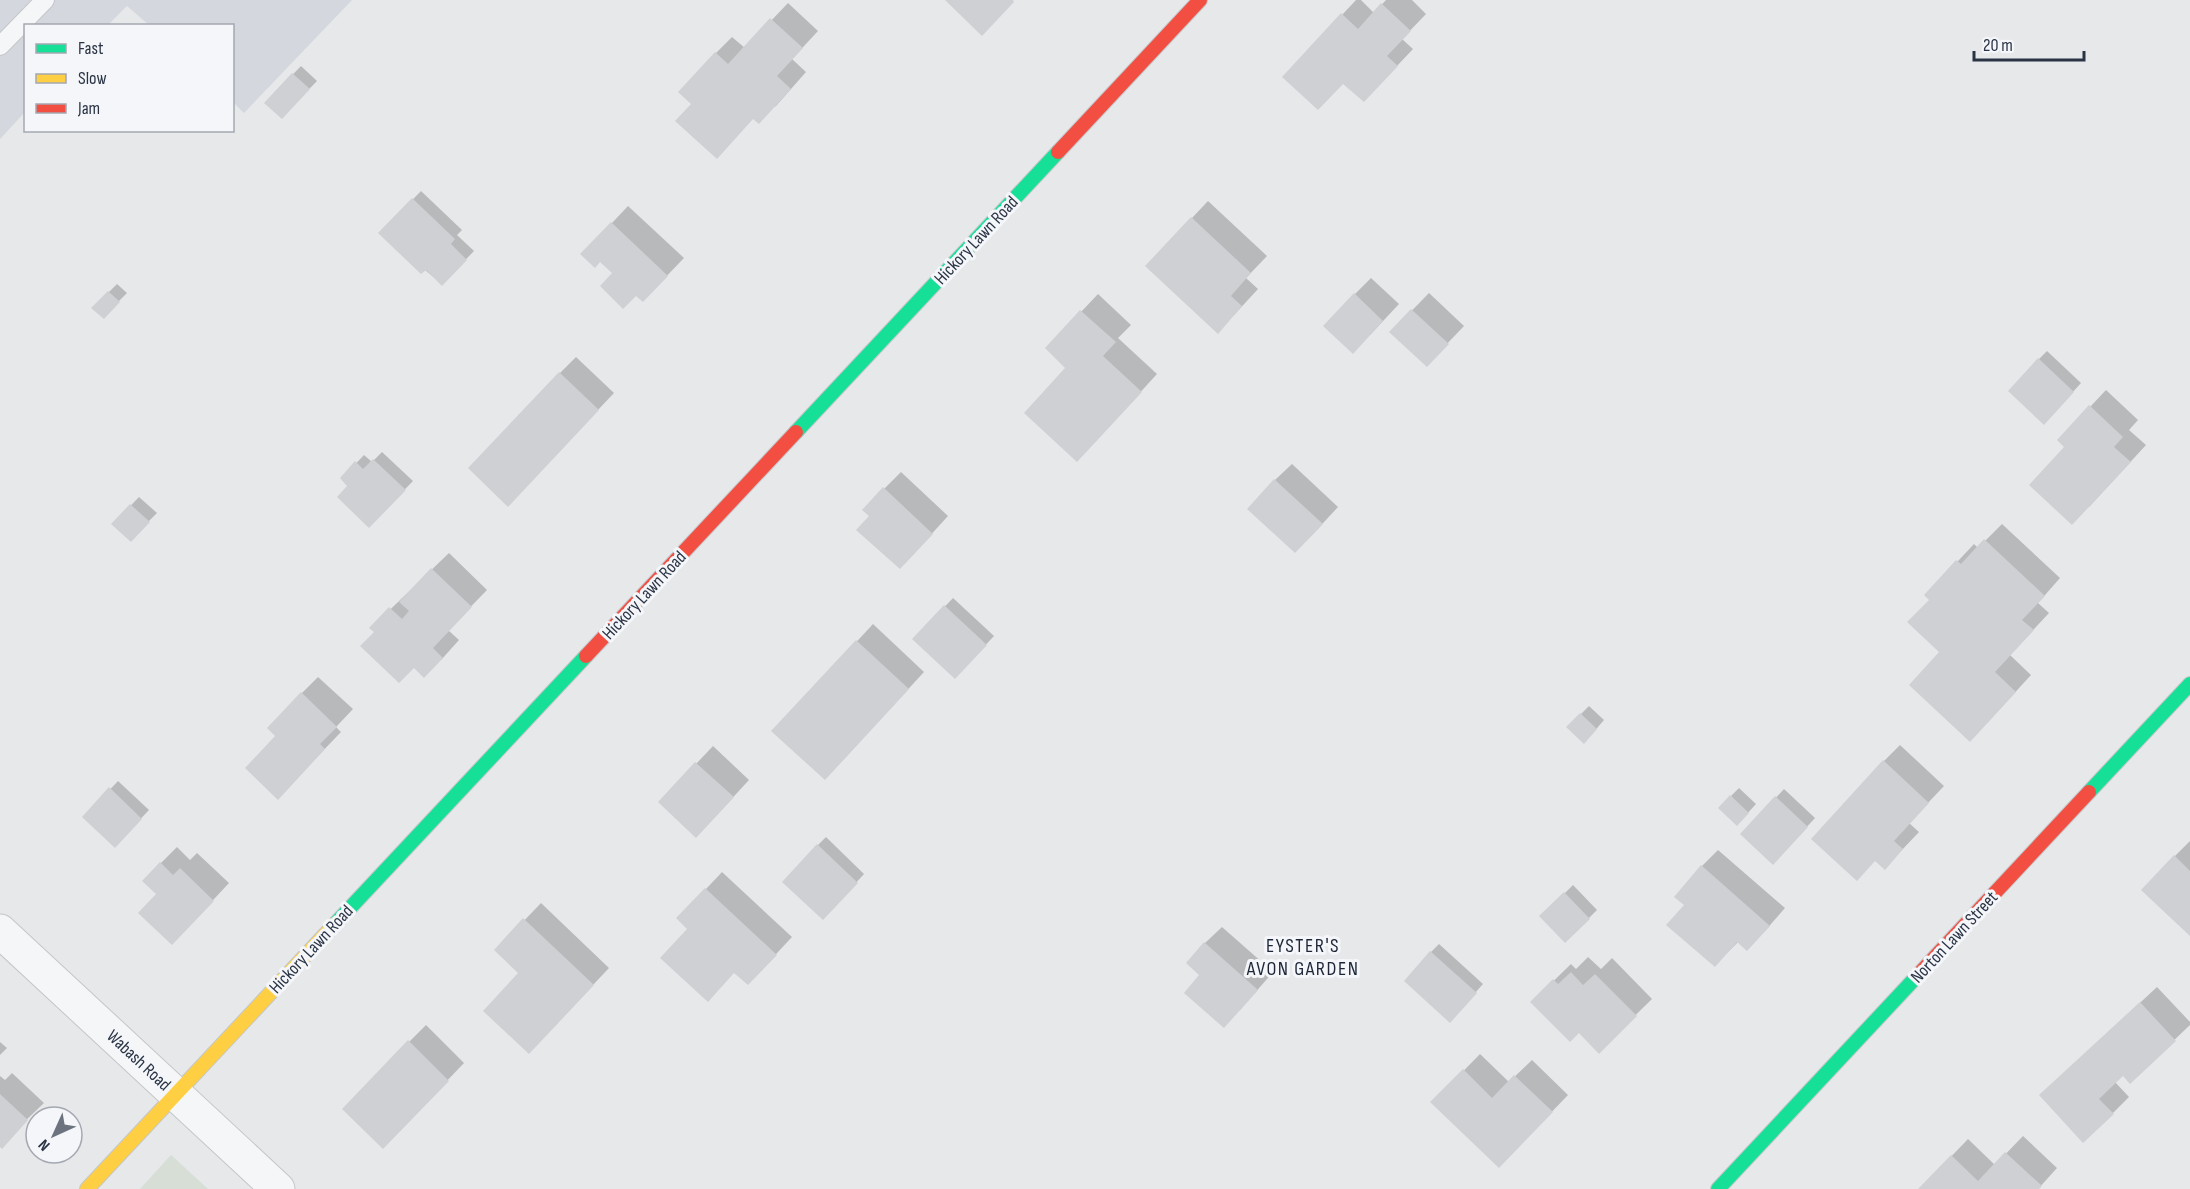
<svg xmlns="http://www.w3.org/2000/svg" width="2190" height="1189" font-family="'Sofia Sans Condensed',sans-serif">
<rect width="100%" height="100%" fill="#e6e8ea"/>
<!-- built -->
<path fill="#d4d7dd" d="M0 0H352L244 113 233 102 232 26 149 25 127 6 108 25 26 26 25 112 0 139Z"/>
<!-- green -->
<path fill="#d6ded6" d="M171 1155 208 1189H140Z"/>
<!-- shadow -->
<g fill="#0003">
<path d="M1356 0H1361L1374 13 1386 0H1412L1426 14 1402 39 1413 49 1380 84 1284 77Z"/>
<path d="M788 3 818 31 792 59 806 72 776 106 754 118 693 104 716 53 732 37 745 48Z"/>
<path d="M301 66 317 81 282 117 266 102Z"/>
<path d="M421 191 462 230 457 235 474 251 442 284 380 233Z"/>
<path d="M1208 201 1267 256 1246 278 1258 289 1234 315 1192 218Z"/>
<path d="M628 206 684 258 659 284 614 273 612 223Z"/>
<path d="M1371 278 1399 304 1370 335 1355 294Z"/>
<path d="M117 284 127 293 103 317 93 308Z"/>
<path d="M1429 293 1464 326 1443 348 1391 332Z"/>
<path d="M1098 294 1131 325 1118 338 1157 374 1093 444 1067 368 1047 348Z"/>
<path d="M2047 351 2081 383 2052 415 2039 359Z"/>
<path d="M576 357 614 393 524 488 560 373Z"/>
<path d="M2106 390 2138 420 2129 430 2146 445 2089 507 2066 447 2090 407Z"/>
<path d="M382 452 413 481 369 526 350 486 342 478 364 455 372 462Z"/>
<path d="M1292 464 1338 507 1312 535 1275 480Z"/>
<path d="M901 472 948 516 916 551 871 516 884 489Z"/>
<path d="M139 497 157 513 130 540 113 524Z"/>
<path d="M2002 524 2060 578 2038 603 2049 613 2010 655 2031 675 1987 723 1941 652 1931 600 1926 595 1974 544 1978 548Z"/>
<path d="M449 553 487 590 448 630 459 640 441 660 371 628Z"/>
<path d="M953 598 994 636 963 669 914 639Z"/>
<path d="M873 624 924 672 841 762 774 731Z"/>
<path d="M318 677 353 709 336 727 341 732 294 781 277 736 302 693Z"/>
<path d="M1589 706 1604 720 1592 734 1581 714Z"/>
<path d="M1900 745 1944 786 1909 823 1919 832 1901 851 1876 859 1884 761Z"/>
<path d="M713 746 749 780 713 819 660 802Z"/>
<path d="M118 781 149 810 115 846 84 817Z"/>
<path d="M1739 788 1756 804 1745 816 1731 796Z"/>
<path d="M1784 789 1815 818 1781 855 1742 834Z"/>
<path d="M826 837 864 874 831 910 818 845Z"/>
<path d="M2190 841V934L2175 856Z"/>
<path d="M177 847 190 860 197 853 229 883 188 927 144 880Z"/>
<path d="M1718 850 1785 908 1764 932 1739 941 1715 965 1686 905 1702 866Z"/>
<path d="M722 872 792 937 764 967 689 929 706 889Z"/>
<path d="M1573 885 1597 910 1566 941 1542 916Z"/>
<path d="M541 903 609 968 545 1036 520 973 496 950Z"/>
<path d="M1222 927 1273 972 1240 1010 1201 975 1205 943Z"/>
<path d="M1439 944 1483 984 1457 1013 1431 952Z"/>
<path d="M1588 957 1601 969 1612 958 1652 999 1599 1051 1580 1031 1532 1002 1571 964 1576 969Z"/>
<path d="M2157 987 2190 1022V1025L2130 1082 2124 1074 2115 1082 2129 1097 2113 1113 2058 1079Z"/>
<path d="M426 1025 464 1063 400 1130 409 1042Z"/>
<path d="M0 1042 7 1048 0 1055Z"/>
<path d="M1480 1054 1509 1082 1532 1060 1568 1095 1515 1150 1433 1102Z"/>
<path d="M12 1073 44 1103 0 1145V1076L5 1080Z"/>
<path d="M2023 1136 2057 1168 2038 1189H1920L1968 1139 1995 1165Z"/>
</g>
<!-- building -->
<g fill="#ced0d3">
<path d="M945 0H1013L1014 2 982 36Z"/>
<path d="M1381 3 1411 31 1387 56 1398 66 1364 102 1343 84 1318 110 1282 77 1341 13 1358 29Z"/>
<path d="M770 18 803 48 777 76 791 89 759 124 753 119 717 159 675 121 691 104 678 92 715 52 728 64Z"/>
<path d="M292 73 310 89 282 119 264 103Z"/>
<path d="M412 198 455 239 451 244 467 260 442 286 426 270 421 274 378 233Z"/>
<path d="M1191 217 1251 273 1231 296 1242 306 1218 334 1145 266Z"/>
<path d="M611 222 668 276 643 302 636 296 623 309 600 286 612 273 600 262 595 268 580 254Z"/>
<path d="M108 291 120 302 104 319 91 308Z"/>
<path d="M1354 293 1383 321 1353 354 1323 326Z"/>
<path d="M1411 309 1449 344 1427 367 1389 332Z"/>
<path d="M1080 310 1116 342 1103 356 1142 392 1077 462 1024 413 1065 368 1045 348Z"/>
<path d="M2038 358 2074 392 2044 425 2008 391Z"/>
<path d="M559 372 599 410 508 507 468 468Z"/>
<path d="M2089 405 2123 437 2114 447 2131 462 2072 525 2029 485 2064 447 2057 440Z"/>
<path d="M373 459 406 490 369 528 337 497 347 486 340 478 355 461 363 469Z"/>
<path d="M1274 479 1323 524 1295 553 1247 509Z"/>
<path d="M883 487 933 534 900 569 856 530 869 516 862 510Z"/>
<path d="M130 504 150 522 131 542 111 524Z"/>
<path d="M1984 539 2045 596 2022 620 2034 630 1995 672 2016 692 1970 742 1909 685 1939 652 1907 622 1929 600 1924 595 1956 560 1961 564Z"/>
<path d="M431 568 472 607 433 648 443 658 424 678 414 668 399 683 360 646 374 632 369 628 389 607 402 619 409 611 399 602Z"/>
<path d="M944 605 987 645 955 679 912 639Z"/>
<path d="M856 640 909 689 825 780 771 731Z"/>
<path d="M301 692 337 727 320 744 325 749 278 800 245 768 275 736 267 728Z"/>
<path d="M1580 713 1597 729 1584 744 1566 727Z"/>
<path d="M1883 760 1929 803 1894 841 1903 849 1885 870 1875 861 1857 881 1811 839Z"/>
<path d="M695 762 734 797 696 838 658 802Z"/>
<path d="M109 787 142 819 115 848 82 817Z"/>
<path d="M1730 795 1749 813 1737 826 1718 808Z"/>
<path d="M1775 796 1808 827 1773 865 1740 834Z"/>
<path d="M817 844 858 883 823 920 782 882Z"/>
<path d="M2174 855 2190 871V936L2141 890Z"/>
<path d="M160 862 173 875 180 868 214 901 172 945 138 913 156 894 142 881Z"/>
<path d="M1701 865 1770 926 1747 951 1737 942 1715 967 1666 925 1684 905 1674 897Z"/>
<path d="M705 888 777 955 748 985 734 973 708 1002 660 958 687 929 676 918Z"/>
<path d="M1564 892 1590 919 1565 943 1539 916Z"/>
<path d="M523 918 594 985 529 1054 483 1011 518 973 494 950Z"/>
<path d="M1204 942 1258 990 1224 1028 1184 993 1199 975 1186 963Z"/>
<path d="M1430 951 1477 993 1450 1023 1404 981Z"/>
<path d="M1571 972 1583 985 1595 974 1637 1016 1599 1054 1579 1033 1570 1042 1530 1002 1553 979 1558 984Z"/>
<path d="M2140 1002 2176 1041 2130 1084 2123 1076 2099 1099 2114 1114 2083 1143 2039 1095Z"/>
<path d="M408 1040 449 1081 383 1149 342 1109Z"/>
<path d="M1463 1069 1492 1098 1514 1075 1553 1112 1499 1168 1430 1102Z"/>
<path d="M0 1094 28 1120 2 1149 0 1147Z"/>
<path d="M2005 1152 2042 1186 2039 1189H1918L1951 1155 1978 1181Z"/>
</g>
<g fill="none" stroke-linecap="round" stroke-linejoin="round">
<defs>
<path id="lane" d="M0 46 45 0"/>
<path id="street" d="M0 931 278 1189"/>
<g id="fast">
<path d="M796 432 1058 152"/>
<path d="M2089 792 2190 684"/>
<path d="M335 924 586 656"/>
<path d="M1718 1189 1919 974"/>
</g>
<path id="slow" d="M87 1189 335 924"/>
<g id="jam">
<path d="M1058 152 1200 0"/>
<path d="M586 656 796 432"/>
<path d="M1919 974 2089 792"/>
</g>
</defs>
<!-- lane casing -->
<use href="#lane" stroke="#c4c6c8" stroke-width="20"/>
<!-- street casing -->
<use href="#street" stroke="#c4c6c8" stroke-width="35"/>
<!-- fast casing -->
<use href="#fast" stroke="#c4c6c8" stroke-width="16"/>
<!-- slow casing -->
<use href="#slow" stroke="#c4c6c8" stroke-width="16"/>
<!-- jam casing -->
<use href="#jam" stroke="#c4c6c8" stroke-width="16"/>
<!-- lane -->
<use href="#lane" stroke="#f5f6f7" stroke-width="18"/>
<!-- street -->
<use href="#street" stroke="#f5f6f7" stroke-width="33"/>
<!-- fast -->
<use href="#fast" stroke="#16e098" stroke-width="14"/>
<!-- slow -->
<use href="#slow" stroke="#ffcf43" stroke-width="14"/>
<!-- jam -->
<use href="#jam" stroke="#f24e42" stroke-width="14"/>
</g>
<g text-anchor="middle" stroke-width="6" stroke-linejoin="round" paint-order="stroke">
<!-- street labels -->
<g font-size="18" fill="#2b3445" stroke="#f4f6f9">
<text transform="translate(976 240) rotate(-47)" y="6">Hickory Lawn Road</text>
<text transform="translate(644 595) rotate(-47)" y="6">Hickory Lawn Road</text>
<text transform="translate(1954 937) rotate(-47)" y="6">Norton Lawn Street</text>
<text transform="translate(311 949) rotate(-47)" y="6">Hickory Lawn Road</text>
<text transform="translate(139 1060) rotate(43)" y="6">Wabash Road</text>
</g>
<!-- neighbourhood labels -->
<g font-size="20" letter-spacing="1.5" fill="#1d2536" stroke="#f4f6f9">
<text x="1303" y="952">EYSTER'S<tspan x="1303" dy="23">AVON GARDEN</tspan></text>
</g>
</g>
<!-- legend -->
<rect x="24" y="24" width="210" height="108" fill="#f4f6f9" stroke="#a4a8b1" stroke-width="1.5"/>
<rect x="36" y="44" width="30" height="9" fill="#16e098" stroke="#a4a8b1" stroke-width="1.5"/>
<text x="78" y="54" font-size="18" fill="#2b3445">Fast</text>
<rect x="36" y="74" width="30" height="9" fill="#ffcf43" stroke="#a4a8b1" stroke-width="1.5"/>
<text x="78" y="84" font-size="18" fill="#2b3445">Slow</text>
<rect x="36" y="104" width="30" height="9" fill="#f24e42" stroke="#a4a8b1" stroke-width="1.5"/>
<text x="78" y="114" font-size="18" fill="#2b3445">Jam</text>
<!-- north arrow -->
<g transform="translate(54 1135) rotate(225)"><circle r="28" fill="#f4f6f9" stroke="#a4a8b1" stroke-width="1.5"/>
<path d="M0-4.5L10 22L0 15L-10 22Z" fill="#6c737f"/>
<text y="-9" font-size="16" font-weight="bold" text-anchor="middle" fill="#2b3445">N</text>
</g>
<!-- scale -->
<path d="M1974 51v9h110v-9" fill="none" stroke="#2b3445" stroke-width="3"/>
<text x="1983" y="51" font-size="18" fill="#2b3445" stroke="#f4f6f9" stroke-width="4.5" paint-order="stroke">20 m</text>
</svg>
